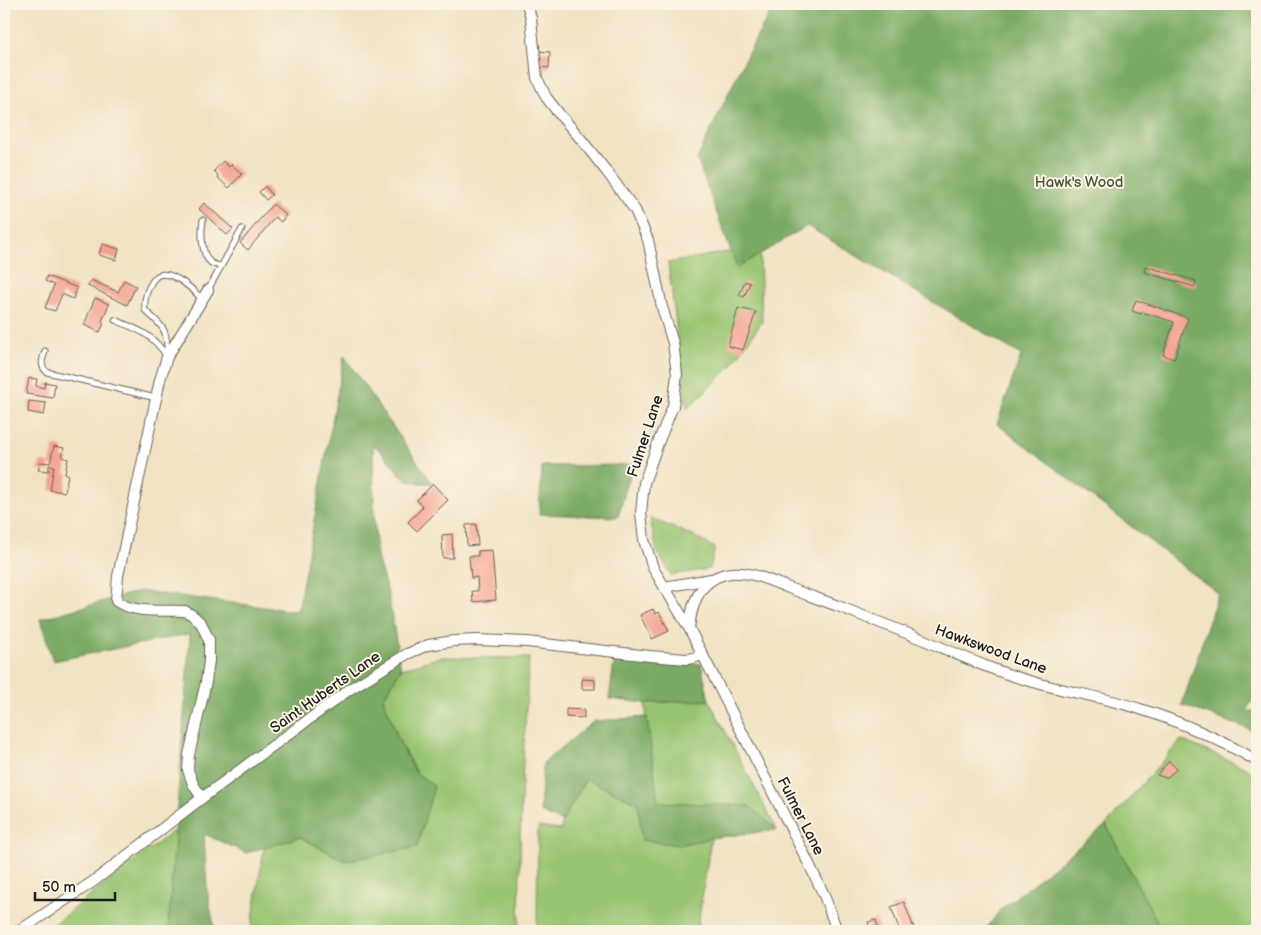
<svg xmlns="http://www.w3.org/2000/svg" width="1261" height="935" font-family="'Balsamiq Sans',sans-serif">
<rect width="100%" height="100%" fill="#fcf5e5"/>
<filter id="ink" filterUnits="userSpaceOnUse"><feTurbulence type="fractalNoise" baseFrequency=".02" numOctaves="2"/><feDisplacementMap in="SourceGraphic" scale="10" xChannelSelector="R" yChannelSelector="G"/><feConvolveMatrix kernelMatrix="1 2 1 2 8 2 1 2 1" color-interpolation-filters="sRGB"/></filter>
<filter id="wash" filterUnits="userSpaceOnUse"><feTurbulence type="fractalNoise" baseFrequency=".0096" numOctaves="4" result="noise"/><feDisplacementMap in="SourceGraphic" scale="20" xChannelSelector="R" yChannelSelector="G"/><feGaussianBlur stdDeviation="1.12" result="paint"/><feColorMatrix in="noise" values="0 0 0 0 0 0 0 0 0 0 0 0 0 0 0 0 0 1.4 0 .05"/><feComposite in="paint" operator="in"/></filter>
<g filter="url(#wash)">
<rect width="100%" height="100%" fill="#f2e2c4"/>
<!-- green -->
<g fill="#98c471" stroke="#5a7046">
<path d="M727 252 760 254 762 322 730 367 687 409 668 263Z"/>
<path d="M650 518 693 536 715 548 710 569 671 575 657 552Z"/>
<path d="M440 657 529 658 521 798 519 931H251L264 848 300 837 345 861 434 786 416 773 401 745 383 699 401 669Z"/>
<path d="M709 700 777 830 749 806 657 802 645 703Z"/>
<path d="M1181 740 1244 767 1257 776V931H1162L1106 825Z"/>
<path d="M586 779 638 803 677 845 711 838 697 931H537L538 827 561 830 562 822Z"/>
<path d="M176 829 168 931H45Z"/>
</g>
<!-- forest -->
<g fill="#7aaa63" stroke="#4b6340">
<path d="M775 4H1257V690L1247 710 1257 713V732L1182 705 1218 593 997 424 1021 355 807 226 737 268 697 159 747 55Z"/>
<path d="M344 356 432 483H420L405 479 373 443 374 515 377 557 388 594 401 669 383 699 401 745 416 773 434 786 417 847 345 861 300 837 246 853 204 834 207 890 215 931H168L190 634 53 661 40 619 140 591 294 611 298 609Z"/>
<path d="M633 465 618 517 539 514 542 466Z"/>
<path d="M659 661 701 664 709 700 645 703 609 699 614 663Z"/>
<path d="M647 717 658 802 749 806 777 830 711 838 677 845 642 840 638 803 586 779 562 822 540 812 543 763 594 721Z"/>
<path d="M1106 825 1162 931H985L1000 910Z"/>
</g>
<g id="blocks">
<!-- building -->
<g fill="#f4a391">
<path d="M538 51 550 52 549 68 538 67Z"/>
<path d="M223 161 229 167 231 164 242 174 229 188 217 177 218 175 214 171Z"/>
<path d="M265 186 272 195 266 200 259 192Z"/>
<path d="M204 203 233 229 227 235 199 209Z"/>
<path d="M273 204 286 215 281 222 275 217 248 250 240 243Z"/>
<path d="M102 244 119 249 116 260 99 255Z"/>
<path d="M1145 266 1196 281 1195 287 1144 272Z"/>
<path d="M47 276 77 288 73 299 62 294 55 311 45 308 54 285 45 281Z"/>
<path d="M91 280 118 292 124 280 136 286 127 305 88 286Z"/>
<path d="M745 281 750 283 744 297 739 295Z"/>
<path d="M95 298 109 304 102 321 104 323 100 332 84 325Z"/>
<path d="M1136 300 1188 318 1174 359 1163 355 1174 322 1142 312 1141 314 1132 311Z"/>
<path d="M738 308 756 312 743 350 728 346Z"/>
<path d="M29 378 37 379 36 386 44 388 45 382 55 384 53 398 26 394Z"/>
<path d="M29 401 46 403 44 415 28 412Z"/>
<path d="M54 446 64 448 62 457 68 459 65 474H68L65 492 50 490 54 466 49 465V471L38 470 40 462 50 463Z"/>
<path d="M433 484 448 500 417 531 408 522 423 507 417 500Z"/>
<path d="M476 524 478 545 467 546 466 525Z"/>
<path d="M452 534 453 558H443L442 535Z"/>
<path d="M492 550 496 600 473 602 472 591H478L477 577 471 578 469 556H478V551Z"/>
<path d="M653 609 656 614 659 612 669 631 652 639 640 615Z"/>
<path d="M582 679 595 680V689H582Z"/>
<path d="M566 709 584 710V718L566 717Z"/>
<path d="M1169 761 1177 769 1166 778 1157 775Z"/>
<path d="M904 902 915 931H900L891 907Z"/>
<path d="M876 920 879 931H870L868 922Z"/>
</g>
</g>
</g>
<g filter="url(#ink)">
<use href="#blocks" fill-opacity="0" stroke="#676157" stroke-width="1"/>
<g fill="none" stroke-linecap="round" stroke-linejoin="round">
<defs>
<g id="service">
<path d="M4 70 6 77 4 80"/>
<path d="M203 220C201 231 201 254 210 262 213 265 217 265 221 266"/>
<path d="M208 290 242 229"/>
<path d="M115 320C139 330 153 334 167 357"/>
<path d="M45 351C43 359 39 365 47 372L156 398"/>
<path d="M167 352C167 326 162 327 145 310 144 301 145 295 149 287 151 283 154 277 159 275 172 270 194 290 202 299"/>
</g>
<g id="minor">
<path d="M527 4 531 18 537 78 546 97 560 115 580 138 607 172 635 210 648 240 662 307 673 343 677 374 673 406 658 443 644 483 641 513 644 540 653 568 689 628 808 862 824 895 837 931"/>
<path d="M664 587 711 579"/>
<path d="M689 628C692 601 701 577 731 573 751 571 771 581 789 588 807 595 825 601 843 608 870 619 897 629 924 640 959 655 993 671 1030 681 1066 692 1104 697 1140 709 1181 722 1220 739 1257 761"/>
<path d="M202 798 193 784 188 770 189 755 206 682 209 661V640L201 623 192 615 185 611C163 610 134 614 116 601L118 576 160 380 167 357 208 290"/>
<path d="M19 931 94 881 202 798 350 689 407 654 428 645 454 641 477 640 527 642 650 656 686 659 694 658 702 654"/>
</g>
</defs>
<!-- service casing -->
<use href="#service" stroke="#676157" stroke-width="7"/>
<!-- minor casing -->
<use href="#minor" stroke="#676157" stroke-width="12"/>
<!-- service -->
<use href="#service" stroke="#fff" stroke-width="5"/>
<!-- minor -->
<use href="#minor" stroke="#fff" stroke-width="10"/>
</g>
</g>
<g text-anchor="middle" stroke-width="4" stroke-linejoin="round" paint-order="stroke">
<!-- park labels -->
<g font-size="15" fill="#47573a" stroke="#fcf5e5">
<text x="1079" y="187">Hawk's Wood</text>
</g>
<!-- street labels -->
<g font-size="15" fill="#1c1c1c" stroke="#fcf5e5">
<text transform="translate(645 436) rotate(-72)" y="5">Fulmer Lane</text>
<text transform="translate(991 649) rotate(20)" y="5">Hawkswood Lane</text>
<text transform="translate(325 692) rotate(-35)" y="5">Saint Huberts Lane</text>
<text transform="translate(801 816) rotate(63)" y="5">Fulmer Lane</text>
</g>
</g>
<!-- margin -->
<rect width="1261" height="935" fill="none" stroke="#fcf5e5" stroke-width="20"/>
<!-- scale -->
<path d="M35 892v8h80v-8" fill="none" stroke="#1c1c1c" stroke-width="2.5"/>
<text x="42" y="892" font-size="15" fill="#1c1c1c" stroke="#fcf5e5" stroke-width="4" paint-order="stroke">50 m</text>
</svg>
